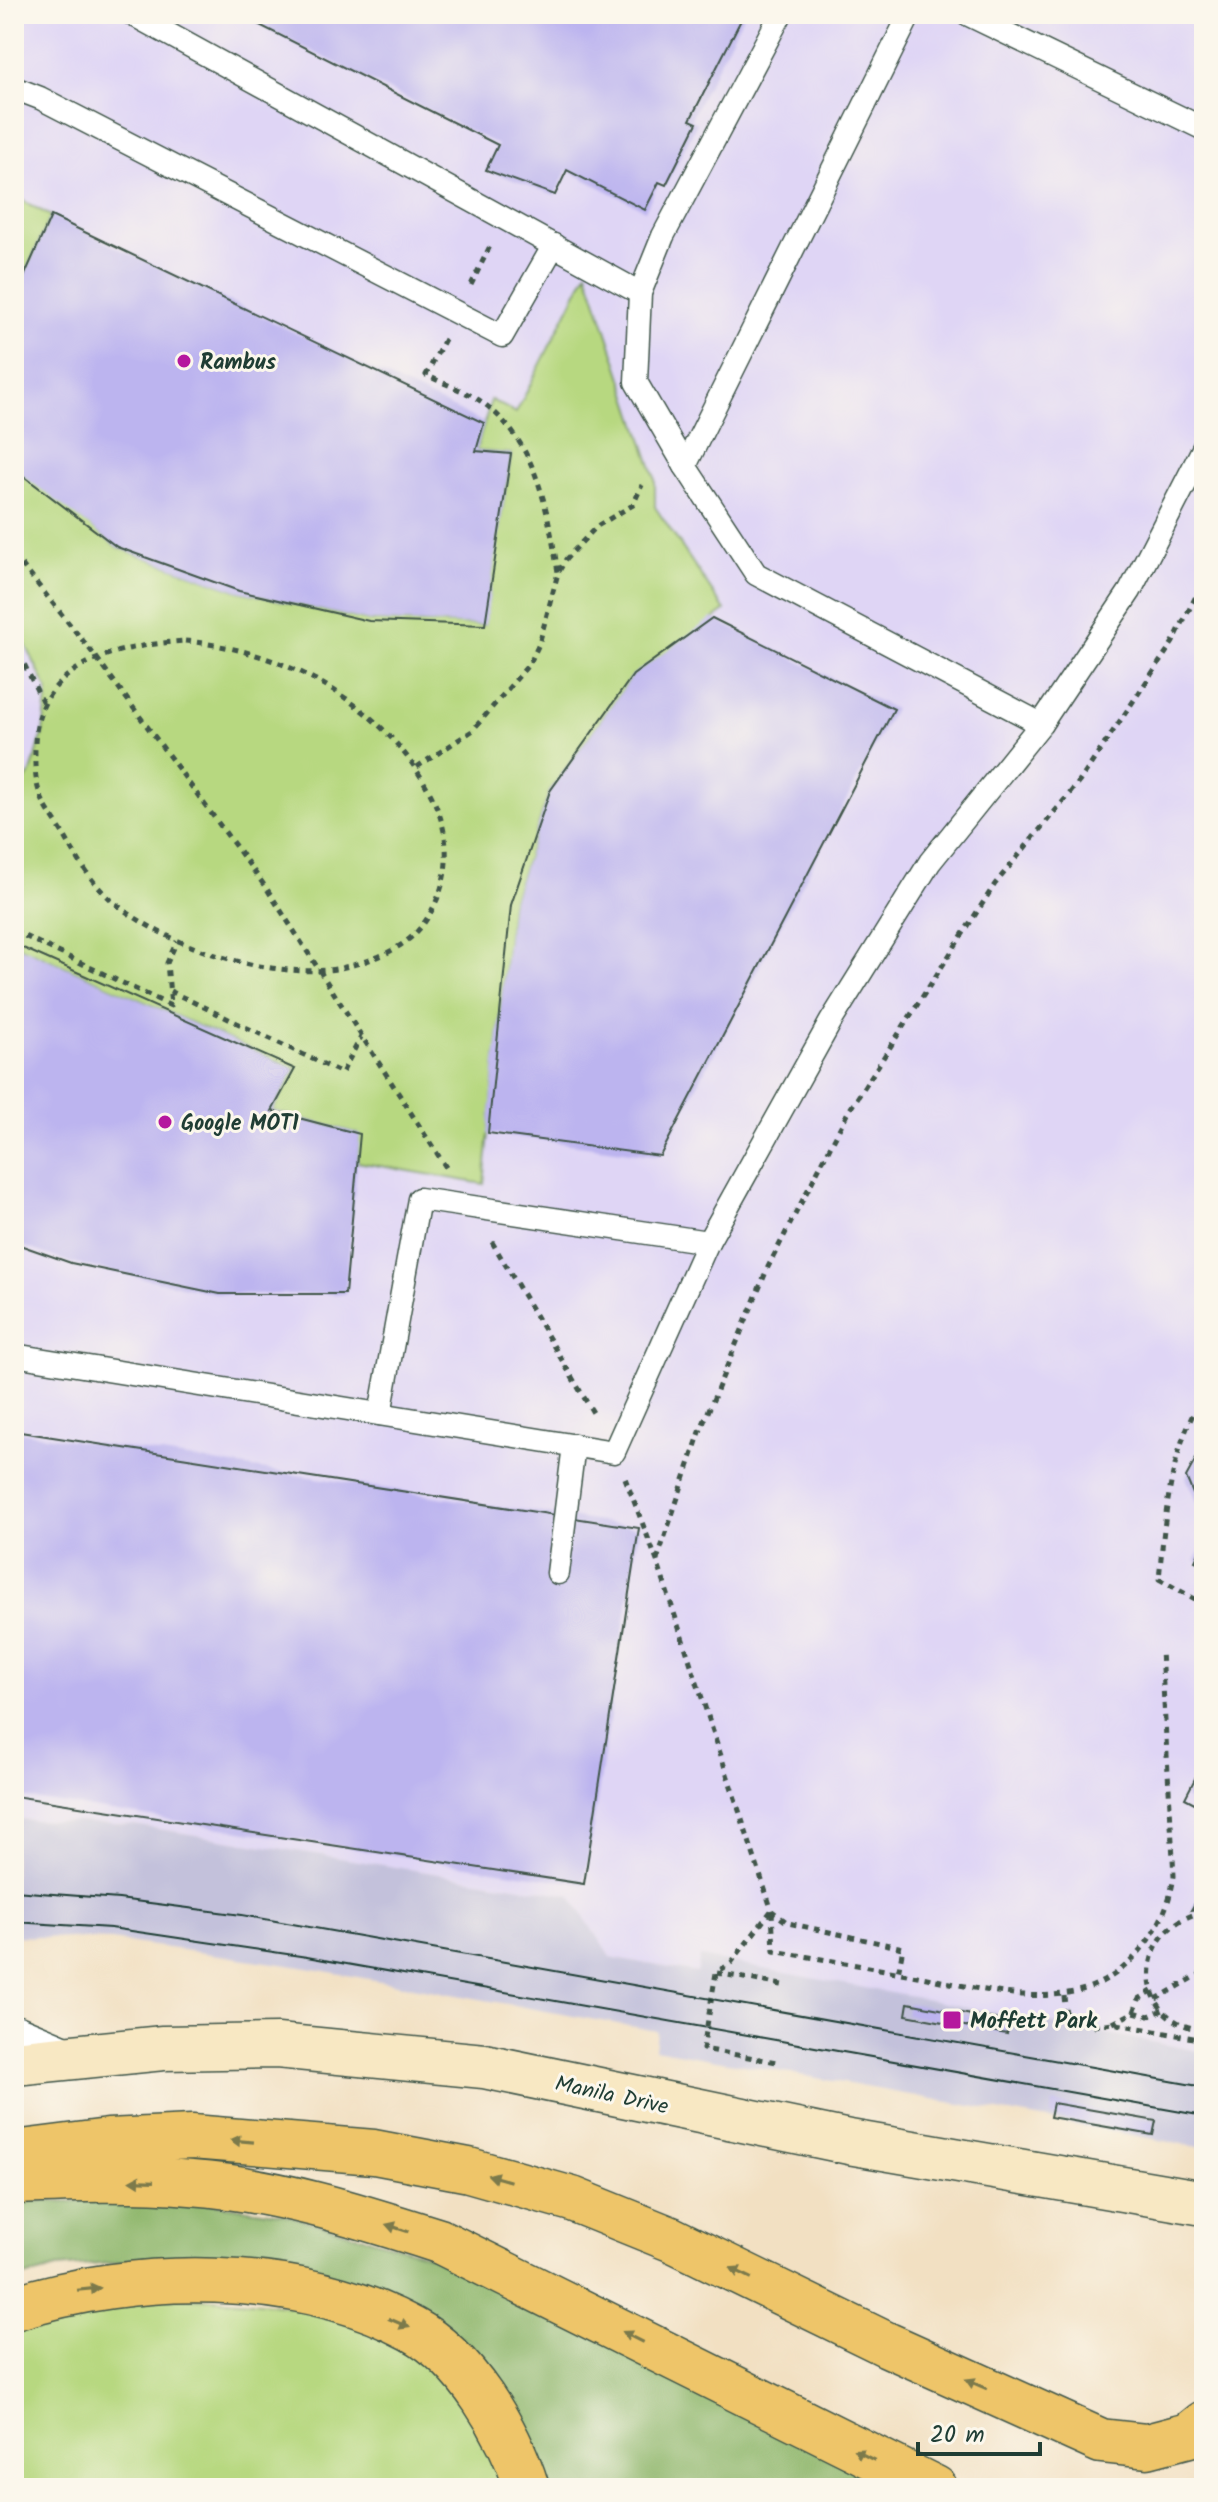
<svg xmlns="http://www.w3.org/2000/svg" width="1218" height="2502" font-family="Kalam,sans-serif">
<rect width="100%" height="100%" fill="#fbf7ec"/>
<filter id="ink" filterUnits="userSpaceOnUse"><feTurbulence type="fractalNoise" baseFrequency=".0125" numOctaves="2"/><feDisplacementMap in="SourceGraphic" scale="16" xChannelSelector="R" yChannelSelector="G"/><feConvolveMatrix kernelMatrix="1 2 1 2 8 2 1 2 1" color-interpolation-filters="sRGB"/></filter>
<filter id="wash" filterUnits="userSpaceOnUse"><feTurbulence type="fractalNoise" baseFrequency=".006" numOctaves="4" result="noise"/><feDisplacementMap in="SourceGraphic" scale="32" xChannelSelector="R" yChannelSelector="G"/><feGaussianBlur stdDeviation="1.8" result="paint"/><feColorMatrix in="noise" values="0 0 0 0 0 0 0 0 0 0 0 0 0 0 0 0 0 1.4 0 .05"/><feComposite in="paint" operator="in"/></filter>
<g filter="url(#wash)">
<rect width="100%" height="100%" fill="#f2e0c2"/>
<!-- built -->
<path fill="#dfd5f5" d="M14 14H1204V2052L701 1958 697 1973 610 1957 569 1895 133 1825 14 1819Z"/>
<!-- industrial -->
<path fill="#c3c1db" d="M14 1819 133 1825 570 1895 610 1957 697 1973 700 1957 1204 2052V2148L655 2049 657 2031 302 1967 111 1940 14 1936Z"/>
<!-- green -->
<g fill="#b7d880" stroke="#6b8a5a" stroke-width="2">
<path d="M14 196 51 216 14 299Z"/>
<path d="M587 272 655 478V507L725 611 633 676 550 791 511 905 484 1184 357 1162 359 1134 272 1111 295 1069 14 944V795L31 772 43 733 48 691 27 647 14 632V465L117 547 239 591 369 621 484 625 511 454 476 451 491 400 516 413Z"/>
<path d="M158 2297C329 2302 435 2314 505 2488H14V2324Z"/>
</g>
<!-- forest -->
<path fill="#91b86e" stroke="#587a51" stroke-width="2" d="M14 2201 200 2202 283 2214 435 2257 896 2488H540L350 2282 263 2261 166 2258 57 2268 14 2280Z"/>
<g id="blocks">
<!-- building -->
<g fill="#bcb4ef">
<path d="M238 14H744L690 120 697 123 666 185 659 182 645 210 567 170 555 195 486 170 498 145Z"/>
<path d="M51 216 484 423 476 451 511 454 485 625 369 621 239 591 117 547 17 471 14 465V299Z"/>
<path d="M712 618 894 709 660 1156 488 1133 511 905 550 791 633 675Z"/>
<path d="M14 944 295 1069 272 1111 360 1134 345 1294H220L71 1263 14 1243Z"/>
<path d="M14 1431 639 1528 584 1884 14 1796Z"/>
<path d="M1198 1455 1204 1458V1520L1186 1477Z"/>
<path d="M1204 1543V1565L1195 1561Z"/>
<path d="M1204 1761V1808L1185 1798Z"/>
<path d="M1204 1889V1908L1191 1910Z"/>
<path d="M908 2003 1009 2022 1007 2034 906 2015Z"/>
<path d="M1053 2103 1156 2121 1153 2135 1050 2117Z"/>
</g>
</g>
</g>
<g filter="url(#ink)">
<use href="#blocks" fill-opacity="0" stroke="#3f5549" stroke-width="2"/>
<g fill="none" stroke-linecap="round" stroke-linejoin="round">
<defs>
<g id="service">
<path d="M132 14 640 293"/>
<path d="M910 14 685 466 756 574 1041 724"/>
<path d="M967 14 1204 129"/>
<path d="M14 88 40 98 502 336 554 245"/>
<path d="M685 466 636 382 640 293 663 236 781 14"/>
<path d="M14 1355 614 1452 708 1242 831 1021 930 862 1041 724 1130 591 1204 447"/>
<path d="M380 1414 419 1199 708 1242"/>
<path d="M558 1573 574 1445"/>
</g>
<path id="tertiary" d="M14 2037 62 2057"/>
<path id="secondary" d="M14 2063 163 2048 277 2046 484 2066 849 2142 1204 2203"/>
<g id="motorway">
<path d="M14 2153 108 2141 192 2137 374 2152 469 2170 572 2199 671 2239 888 2345 1101 2441 1147 2446 1189 2435 1204 2423"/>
<path d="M14 2182C73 2180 132 2178 191 2183 276 2189 358 2215 439 2241L935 2488"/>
<path d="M14 2308C135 2269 297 2267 412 2329 466 2358 509 2431 527 2488"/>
</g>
</defs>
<!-- service casing -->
<use href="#service" stroke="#3f5549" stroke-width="25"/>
<!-- tertiary casing -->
<use href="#tertiary" stroke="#3f5549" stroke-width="47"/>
<!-- secondary casing -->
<use href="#secondary" stroke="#3f5549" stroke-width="47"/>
<!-- motorway casing -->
<use href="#motorway" stroke="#3f5549" stroke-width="47"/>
<!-- path -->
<g stroke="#3f5549" stroke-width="5" stroke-dasharray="6 6" stroke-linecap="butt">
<path d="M471 285 491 244"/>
<path d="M445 339 426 375C444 384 466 391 482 402 538 443 547 509 558 572"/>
<path d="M14 555 96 657 267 889 449 1172"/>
<path d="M185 641C284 650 383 702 430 793 453 836 452 883 424 923 405 950 371 961 341 968 270 982 151 943 101 890 86 874 75 854 64 835 56 822 45 808 40 794 34 778 35 762 35 746 36 663 117 646 185 641Z"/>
<path d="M14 643 43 703"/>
<path d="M417 767 472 731 530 663 539 644 558 573 566 559 597 526 633 505 642 485"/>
<path d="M14 931 171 1006 167 963 177 941"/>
<path d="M170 991 342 1073 361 1037"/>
<path d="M492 1242 595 1416"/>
<path d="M1204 1394C1170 1449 1165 1516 1159 1579L1204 1604"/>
<path d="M625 1478 657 1561 772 1911 788 1923 903 1948 898 1973"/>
<path d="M657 1560 701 1429 768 1267 847 1114 995 884 1079 782 1173 642 1204 580"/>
<path d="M771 1911 731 1963 716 1973 703 2049 777 2062"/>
<path d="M772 1912 774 1951C822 1959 870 1967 917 1976 994 1991 1080 2021 1139 1952 1158 1930 1170 1904 1174 1876L1161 1651"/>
<path d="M1204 1912C1132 1926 1131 2023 1204 2030"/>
<path d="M717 1973 787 1986"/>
<path d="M1064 1996 1067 2026"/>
<path d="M1156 1999 1204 1972"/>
<path d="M1134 2012 1139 1999 1152 1991"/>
<path d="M1113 2023 1134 2012 1149 2016 1163 2010"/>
<path d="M1093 2026 1112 2023 1204 2040"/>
</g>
<!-- service -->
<use href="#service" stroke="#fff" stroke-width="22"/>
<!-- tertiary -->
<use href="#tertiary" stroke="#fff" stroke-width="44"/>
<!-- secondary -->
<use href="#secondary" stroke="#f8e8c3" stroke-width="44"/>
<!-- motorway -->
<use href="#motorway" stroke="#eec569" stroke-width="44"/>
<!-- tram -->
<g stroke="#1f3d34" stroke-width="2">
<path d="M14 1891 119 1899 242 1915 1204 2087"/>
<path d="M14 1922 111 1928 307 1957 1204 2116"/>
</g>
</g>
<!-- one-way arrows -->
<defs><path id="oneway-solid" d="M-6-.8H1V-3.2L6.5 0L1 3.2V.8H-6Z" transform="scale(2)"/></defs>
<g fill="#7c7a4c">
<use href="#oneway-solid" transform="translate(242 2141) rotate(-175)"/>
<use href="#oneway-solid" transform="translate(499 2178) rotate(-164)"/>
<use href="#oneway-solid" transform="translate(142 2181) rotate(-178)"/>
<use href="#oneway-solid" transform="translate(397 2228) rotate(-162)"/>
<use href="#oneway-solid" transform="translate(741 2273) rotate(-154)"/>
<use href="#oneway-solid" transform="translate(89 2289) rotate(-6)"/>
<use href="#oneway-solid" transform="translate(399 2323) rotate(23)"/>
<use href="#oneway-solid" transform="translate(632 2337) rotate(-153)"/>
<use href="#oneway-solid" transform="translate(976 2384) rotate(-156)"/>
<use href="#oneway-solid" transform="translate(864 2455) rotate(-153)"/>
</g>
</g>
<!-- markers -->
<g fill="#b5179e" stroke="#fbf7ec" stroke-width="3">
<circle cx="184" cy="361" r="8"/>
<circle cx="165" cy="1122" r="8"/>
<rect x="942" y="2010" width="20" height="20" rx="4"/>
</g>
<g text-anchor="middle" stroke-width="6" stroke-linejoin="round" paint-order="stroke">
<!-- poi labels -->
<g font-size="22" font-weight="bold" fill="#1f3d34" stroke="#fbf7ec" text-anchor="start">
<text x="200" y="369">Rambus</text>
<text x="181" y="1130">Google MOT1</text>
<text x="970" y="2028">Moffett Park</text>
</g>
<!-- street labels -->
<g font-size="22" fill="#1f3d34" stroke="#fbf7ec">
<text transform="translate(612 2094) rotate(12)" y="8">Manila Drive</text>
</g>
</g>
<!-- margin -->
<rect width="1218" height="2502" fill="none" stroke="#fbf7ec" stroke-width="48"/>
<!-- scale -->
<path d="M918 2442v12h122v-12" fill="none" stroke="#1f3d34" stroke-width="4"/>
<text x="930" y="2442" font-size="24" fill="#1f3d34" stroke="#fbf7ec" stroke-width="6" paint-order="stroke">20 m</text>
</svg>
